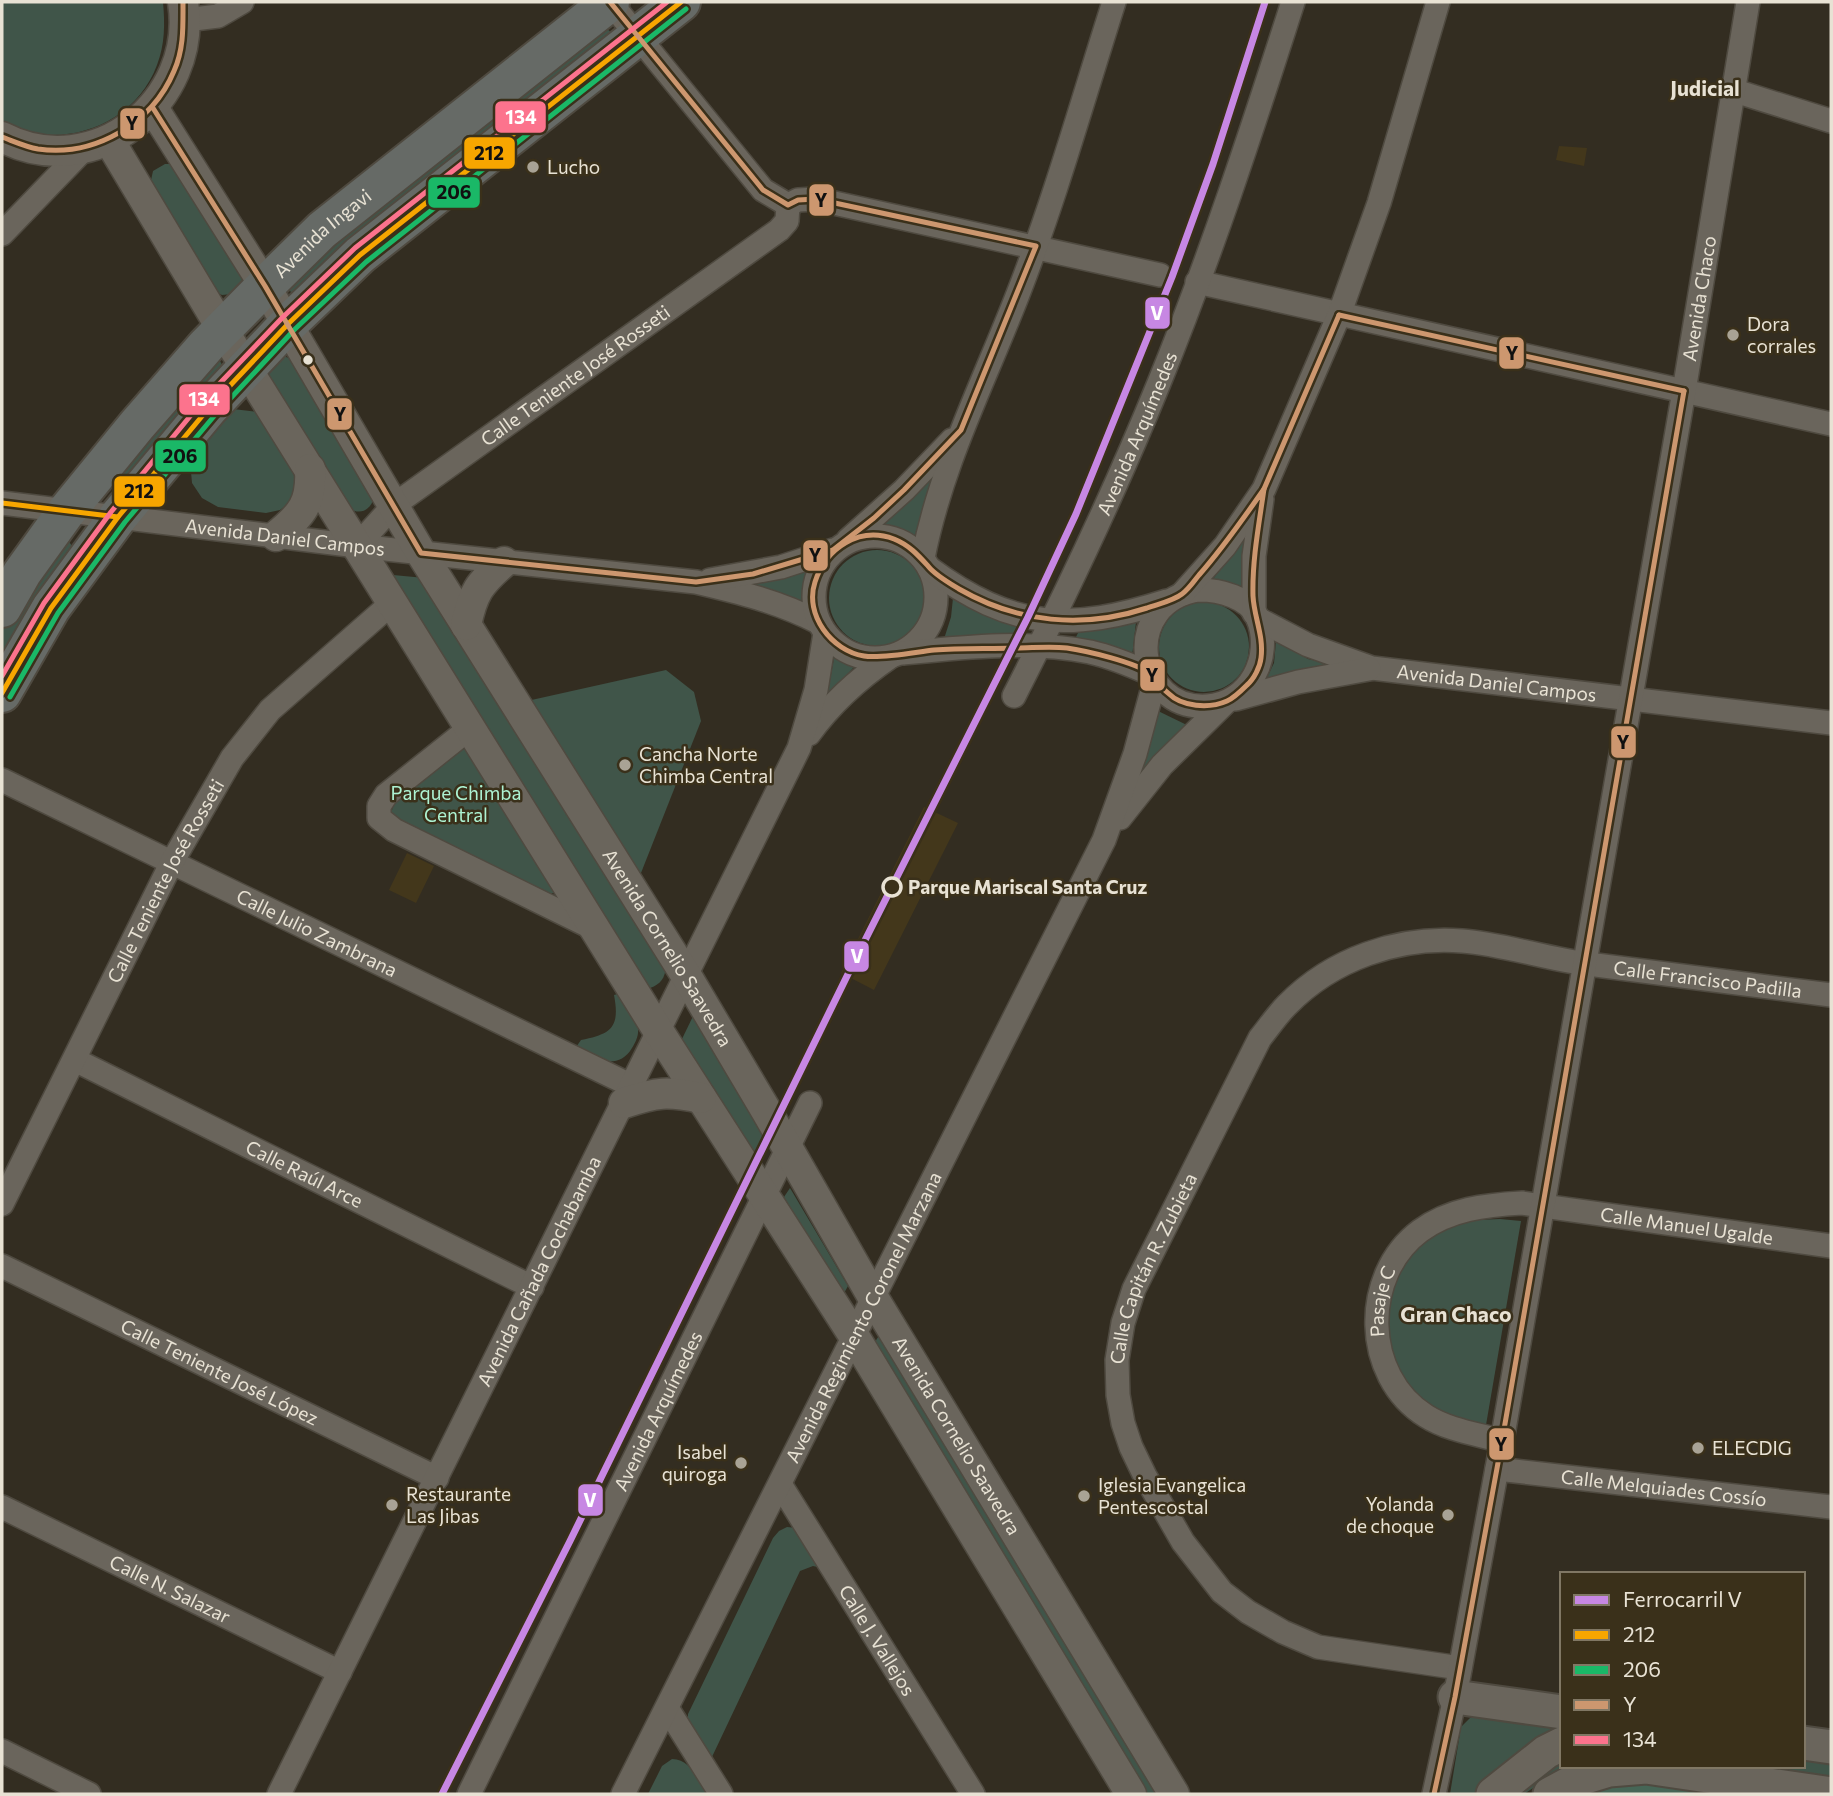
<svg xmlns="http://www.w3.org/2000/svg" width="1833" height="1796" font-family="Commissioner,sans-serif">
<rect width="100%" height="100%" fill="#332d21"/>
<!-- built -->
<g fill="#43371b">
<path d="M1559 146 1587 148 1584 166 1556 160Z"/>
<path d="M924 807 958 823 874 990 841 973Z"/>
<path d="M407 853 434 866 416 903 389 890Z"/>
</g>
<!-- green -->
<g fill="#405549">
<path d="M2 2H163C165 24 165 44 157 65 134 127 59 152 2 123Z"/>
<path d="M603 24 613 35 294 295 288 289 287 283Z"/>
<path d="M165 164H171L243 275 242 284 232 294 222 295 216 292 150 185 153 171Z"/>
<path d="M283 356 295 360 374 497C371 510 360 516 349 508L269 377 268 371Z"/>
<path d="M219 359 223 367 122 486 116 484 113 479Z"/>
<path d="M233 409 259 412 300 473 295 499 280 510 266 513 218 507 202 498 192 483 190 460 200 440Z"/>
<path d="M934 472 924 510 920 541 901 530 880 526 910 501Z"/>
<path d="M1249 531 1243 590 1213 579Z"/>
<path d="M60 542H69L73 547 2 665V631Z"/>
<circle cx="877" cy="598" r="48"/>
<path d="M811 565 807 577 804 606 730 585Z"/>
<path d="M393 575 425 578 666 966C665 978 661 984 650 988L644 985 393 582Z"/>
<path d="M953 598 974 609 1019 626 1014 637 944 639 951 617Z"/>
<circle cx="1204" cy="647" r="45"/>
<path d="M1136 622 1132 657 1076 637 1078 633Z"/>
<path d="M1276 641 1308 659 1350 668 1261 690 1274 663Z"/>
<path d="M834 658 854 667 827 697Z"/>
<path d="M666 670 694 692 701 721 639 878 527 701Z"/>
<path d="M1156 710 1193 728 1134 790Z"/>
<path d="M461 744 467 747 563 892 544 894 394 819 391 813 394 804Z"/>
<path d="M621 993C626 1003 636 1016 638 1027 639 1035 636 1042 632 1048 618 1072 593 1058 574 1050L581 1040C612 1034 620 1027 614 995Z"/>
<path d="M697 1008 769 1125 753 1159 681 1041Z"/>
<path d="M790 1188 848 1286 843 1295 784 1197Z"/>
<path d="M1500 1219 1521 1221 1486 1425 1451 1416 1432 1408 1416 1395 1389 1358 1386 1305 1398 1274 1414 1253 1430 1237 1449 1225 1477 1220Z"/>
<path d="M880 1334 1159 1794H1147L873 1345Z"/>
<path d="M787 1527 797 1528 822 1568 813 1566 800 1571 711 1759 688 1721V1714L773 1538 779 1531Z"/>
<path d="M1483 1716 1562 1727 1474 1794H1450L1461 1727 1470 1718Z"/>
<path d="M1803 1756 1831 1760V1778L1752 1766H1803Z"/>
<path d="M672 1759C690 1759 698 1779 707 1793L648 1794 662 1766Z"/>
<path d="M1562 1760V1766H1575L1545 1780 1524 1794H1511Z"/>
</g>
<!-- forest -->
<path fill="#466656" d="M1613 1776 1723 1794H1564Z"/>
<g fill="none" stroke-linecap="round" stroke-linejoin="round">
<defs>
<g id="minor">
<path d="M610 2 763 190 788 205"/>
<path d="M186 20 218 16 242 2"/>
<path d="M1732 90 1831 121"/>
<path d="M788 205 798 200 816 199 1160 275"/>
<path d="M2 234 86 147"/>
<path d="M1197 282 1831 424"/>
<path id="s1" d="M2 503 357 546 696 582C739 592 779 602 818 622"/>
<circle cx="875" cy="597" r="61"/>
<path d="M848 540 904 490 952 440"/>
<path id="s2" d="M357 546 394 505 779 230 787 221 788 205"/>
<path d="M923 558C941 465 984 382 1018 294 1055 199 1083 99 1114 2"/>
<path d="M929 568C1013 630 1070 632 1167 601"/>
<path d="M710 580 781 567 833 550"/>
<path d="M1199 590C1219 590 1250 597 1258 619 1273 657 1249 704 1207 706 1135 711 1120 602 1199 590Z"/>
<path d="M1182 594 1225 546 1264 489 1339 315 1379 203 1438 2"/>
<path d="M1254 613V556L1262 499"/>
<path id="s3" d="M1258 619 1308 645 1372 668 1831 723"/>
<path d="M903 653C964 647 1030 640 1090 652 1112 657 1131 665 1151 674"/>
<path id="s4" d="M1014 696C1066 594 1116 489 1159 383 1210 258 1252 130 1293 2"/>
<path d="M1236 699 1298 682 1369 669"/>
<path d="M470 728 386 795 379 806V818L394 830 595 929"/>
<path d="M809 734C832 702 858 679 890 657"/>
<path id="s5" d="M2 780 632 1086"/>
<path d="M1120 818 1162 765 1224 704"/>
<path id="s6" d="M75 1060 532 1287"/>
<path id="s7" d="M2 1204 172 862 232 758 270 710 392 603"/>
<path id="s8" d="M2 1266 437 1478"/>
<path id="s9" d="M1502 1441C1477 1434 1448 1430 1426 1416 1362 1376 1361 1275 1420 1231 1450 1209 1485 1205 1522 1203L1831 1246"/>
<path id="s10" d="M1497 1469 1831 1507"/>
<path id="s11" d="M780 1484 973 1794"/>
<path id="s12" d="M2 1507 340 1672"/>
<path id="s13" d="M1460 1668 1318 1647 1283 1632 1248 1612 1222 1592 1183 1542 1145 1476 1131 1447 1123 1423 1118 1395 1117 1360 1123 1323 1134 1289 1260 1038C1269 1027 1277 1015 1287 1005 1332 959 1398 936 1462 941 1504 944 1546 959 1588 964 1669 975 1750 984 1831 995"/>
<path d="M667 1708 721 1794"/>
<path d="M2 1751 89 1794"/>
<path id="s14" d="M279 1794 799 748 816 690 825 633"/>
<path id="s15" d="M469 1794 810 1103"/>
<path id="s16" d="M623 1794 1104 840 1135 754 1155 680"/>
<path id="s17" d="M1434 1794 1455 1697 1502 1441 1684 391 1748 2"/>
</g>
<g id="tertiary">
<path id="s18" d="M153 108 265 286 421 553 687 977 767 1112 874 1299 1174 1794"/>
<path d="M2 137C94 185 199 101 183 2"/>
<path d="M109 140 222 329 659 1032 854 1336 1131 1794"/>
<path d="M276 536C302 515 312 503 310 469"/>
<path d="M466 625C473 592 479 584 504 562"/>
<path d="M624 1103C657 1092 667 1091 701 1098"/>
</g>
<g id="secondary">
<path d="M1455 1697 1562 1712"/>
<path d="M1803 1743 1831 1747"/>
<path d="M1493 1794 1546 1752 1562 1744"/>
<path d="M1550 1794 1576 1780 1609 1770 1646 1767 1831 1794"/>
</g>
<g id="trunk">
<path id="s19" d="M2 608 22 573 66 512 137 425 206 346 265 286 322 230 610 2"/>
<path d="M2 693 51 608 118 517 208 409 288 324 360 255 681 2"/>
</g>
</defs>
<!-- minor casing -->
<use href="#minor" stroke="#4f4a40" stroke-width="26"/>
<!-- tertiary casing -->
<use href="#tertiary" stroke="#4f4a40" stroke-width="33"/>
<!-- secondary casing -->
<use href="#secondary" stroke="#4f4a40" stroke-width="37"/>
<!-- trunk casing -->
<use href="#trunk" stroke="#4f4a40" stroke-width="42"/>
<!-- minor -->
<use href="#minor" stroke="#6a655c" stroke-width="23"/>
<!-- tertiary -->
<use href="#tertiary" stroke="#6a655c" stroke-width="30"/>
<!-- secondary -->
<use href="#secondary" stroke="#6a655c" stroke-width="33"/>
<!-- trunk -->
<use href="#trunk" stroke="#666a66" stroke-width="38"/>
<defs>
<g id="bus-1">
<path d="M2 503 118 517"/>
<path d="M2 693 51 608 118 517 208 409 288 324 360 255 681 2"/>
</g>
<path id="bus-2" d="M10 697 58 613 125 522 215 415 294 330 366 262 686 9"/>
<g id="bus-3">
<path d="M153 108 265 286 421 553 696 582 753 574 833 550 874 518 904 490 961 430 1036 246 816 199 798 200 788 205 763 190 610 2"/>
<path d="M2 137C13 141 26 147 38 149 94 157 152 124 174 71 184 49 183 26 183 2"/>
<path d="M1339 315 1684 391"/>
<path d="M1264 489C1259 524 1252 560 1253 596 1254 617 1264 636 1261 658 1260 667 1254 679 1247 685 1241 691 1234 698 1227 701 1209 709 1182 707 1168 693 1161 688 1158 679 1151 674 1135 662 1087 651 1067 648 1050 646 1032 648 1016 648 989 649 961 648 934 650 916 652 881 659 864 656 832 651 804 615 815 582 826 548 859 526 894 539 909 545 918 555 928 566 935 575 949 583 959 589 1018 623 1083 629 1147 608 1158 604 1173 601 1182 594 1189 589 1194 581 1199 575 1223 548 1243 519 1264 489Z"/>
<path d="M1264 489 1339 315"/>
<path d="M1434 1794 1455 1697 1502 1441 1684 391"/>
</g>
<path id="bus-4" d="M2 676 44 603 111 512 201 403 282 318 355 248 667 2"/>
</defs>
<!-- bus-1 casing -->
<use href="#bus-1" stroke="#3a301a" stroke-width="10"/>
<!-- bus-2 casing -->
<use href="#bus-2" stroke="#3a301a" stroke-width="10"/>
<!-- bus-3 casing -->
<use href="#bus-3" stroke="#3a301a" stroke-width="10"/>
<!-- bus-4 casing -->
<use href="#bus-4" stroke="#3a301a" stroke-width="10"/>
<!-- bus-1 -->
<use href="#bus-1" stroke="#f7a600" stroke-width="5"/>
<!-- bus-2 -->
<use href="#bus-2" stroke="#1ab867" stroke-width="5"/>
<!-- bus-3 -->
<use href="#bus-3" stroke="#cd976f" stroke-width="5"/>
<!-- bus-4 -->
<use href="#bus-4" stroke="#fc738d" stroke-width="5"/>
<defs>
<path id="rail-1" d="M442 1794 570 1541 850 970 1028 617 1076 514 1172 277 1213 164 1265 2"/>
</defs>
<!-- rail-1 casing -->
<use href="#rail-1" stroke="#3a301a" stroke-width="12"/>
<!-- rail-1 -->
<use href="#rail-1" stroke="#c787e3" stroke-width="7"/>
</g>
<!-- markers -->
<g fill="#a9a395" stroke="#3a301a" stroke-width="2.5">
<circle cx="533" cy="167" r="7"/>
<circle cx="1733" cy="335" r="7"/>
<circle cx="625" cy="765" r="7"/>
<circle cx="1698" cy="1448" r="7"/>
<circle cx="741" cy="1463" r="7"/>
<circle cx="1084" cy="1496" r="7"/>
<circle cx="392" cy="1505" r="7"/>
<circle cx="1448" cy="1515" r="7"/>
</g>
<circle fill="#e8e2d4" stroke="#3a301a" stroke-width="2.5" cx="308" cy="360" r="6"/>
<circle fill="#3a301a" stroke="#e8e2d4" stroke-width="3.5" cx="892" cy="887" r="9"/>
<g text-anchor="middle" stroke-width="5" stroke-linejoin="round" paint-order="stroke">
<!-- poi labels -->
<g font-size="19" fill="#e8e2d4" stroke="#3a301a" text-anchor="start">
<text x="547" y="174">Lucho</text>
<text x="1747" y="331">Dora<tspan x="1747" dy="22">corrales</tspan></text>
<text x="639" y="761">Cancha Norte<tspan x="639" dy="22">Chimba Central</tspan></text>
<text x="1712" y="1455">ELECDIG</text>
<text x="727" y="1459" text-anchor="end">Isabel<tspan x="727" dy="22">quiroga</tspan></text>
<text x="1098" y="1492">Iglesia Evangelica<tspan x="1098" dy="22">Pentescostal</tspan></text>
<text x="406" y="1501">Restaurante<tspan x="406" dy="22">Las Jibas</tspan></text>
<text x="1434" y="1511" text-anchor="end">Yolanda<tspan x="1434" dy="22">de choque</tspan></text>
</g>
<!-- street labels -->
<g font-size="19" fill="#e8e2d4" stroke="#3a301a">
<text dy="7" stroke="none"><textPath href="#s19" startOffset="495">Avenida Ingavi</textPath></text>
<text dy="7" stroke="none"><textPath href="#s17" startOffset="1519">Avenida Chaco</textPath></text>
<text dy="7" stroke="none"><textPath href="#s2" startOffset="278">Calle Teniente José Rosseti</textPath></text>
<text dy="7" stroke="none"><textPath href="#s4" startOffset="290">Avenida Arquímedes</textPath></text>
<text dy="7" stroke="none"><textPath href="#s1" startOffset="285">Avenida Daniel Campos</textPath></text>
<text dy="7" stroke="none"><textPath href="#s3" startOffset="250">Avenida Daniel Campos</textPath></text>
<text dy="7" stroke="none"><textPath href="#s7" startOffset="362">Calle Teniente José Rosseti</textPath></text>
<text dy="7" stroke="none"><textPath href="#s5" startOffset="350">Calle Julio Zambrana</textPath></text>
<text dy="7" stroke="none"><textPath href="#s18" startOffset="985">Avenida Cornelio Saavedra</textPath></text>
<text dy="7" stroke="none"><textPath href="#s13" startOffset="1353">Calle Francisco Padilla</textPath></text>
<text dy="7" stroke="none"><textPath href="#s6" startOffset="256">Calle Raúl Arce</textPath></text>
<text dy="7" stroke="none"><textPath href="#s9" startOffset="569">Calle Manuel Ugalde</textPath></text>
<text dy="7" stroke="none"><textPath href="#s13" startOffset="614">Calle Capitán R. Zubieta</textPath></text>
<text dy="7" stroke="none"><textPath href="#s14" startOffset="584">Avenida Cañada Cochabamba</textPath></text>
<text dy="7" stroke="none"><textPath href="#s9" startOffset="212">Pasaje C</textPath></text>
<text dy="7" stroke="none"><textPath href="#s16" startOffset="534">Avenida Regimiento Coronel Marzana</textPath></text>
<text dy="7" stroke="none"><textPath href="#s8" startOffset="242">Calle Teniente José López</textPath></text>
<text dy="7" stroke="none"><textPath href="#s15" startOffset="427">Avenida Arquímedes</textPath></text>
<text dy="7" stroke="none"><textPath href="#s18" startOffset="1552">Avenida Cornelio Saavedra</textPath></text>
<text dy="7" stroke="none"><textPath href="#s10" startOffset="168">Calle Melquiades Cossío</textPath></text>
<text dy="7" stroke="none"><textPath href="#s12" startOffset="187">Calle N. Salazar</textPath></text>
<text dy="7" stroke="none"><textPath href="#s11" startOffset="184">Calle J. Vallejos</textPath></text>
</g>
<!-- park labels -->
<g font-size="19" fill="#adf2d2" stroke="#3a301a">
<text x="456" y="800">Parque Chimba<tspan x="456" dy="22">Central</tspan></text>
</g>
<!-- stop labels -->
<g font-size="19" font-weight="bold" fill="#e8e2d4" stroke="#3a301a" text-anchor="start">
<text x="908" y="894">Parque Mariscal Santa Cruz</text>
</g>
<!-- neighbourhood labels -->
<g font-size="21" font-weight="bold" fill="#e8e2d4" stroke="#3a301a">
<text x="1705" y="96">Judicial</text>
<text x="1456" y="1322">Gran Chaco</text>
</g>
</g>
<g stroke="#3a301a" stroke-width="2.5">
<rect x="494" y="100" width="53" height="34" rx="7" fill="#fc738d"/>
<rect x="119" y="107" width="27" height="33" rx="7" fill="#cd976f"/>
<rect x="463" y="136" width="53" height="34" rx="7" fill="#f7a600"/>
<rect x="427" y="176" width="54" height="33" rx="7" fill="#1ab867"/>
<rect x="808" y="183" width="27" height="34" rx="7" fill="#cd976f"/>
<rect x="1144" y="296" width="27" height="34" rx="7" fill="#c787e3"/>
<rect x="1498" y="336" width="27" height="34" rx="7" fill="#cd976f"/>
<rect x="178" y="383" width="53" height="33" rx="7" fill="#fc738d"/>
<rect x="326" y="397" width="27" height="34" rx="7" fill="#cd976f"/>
<rect x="154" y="439" width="53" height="34" rx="7" fill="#1ab867"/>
<rect x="113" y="475" width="53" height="33" rx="7" fill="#f7a600"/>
<rect x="802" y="539" width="27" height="33" rx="7" fill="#cd976f"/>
<rect x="1139" y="658" width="27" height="34" rx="7" fill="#cd976f"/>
<rect x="1610" y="725" width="27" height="34" rx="7" fill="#cd976f"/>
<rect x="843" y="940" width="27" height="33" rx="7" fill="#c787e3"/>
<rect x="1488" y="1427" width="27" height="34" rx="7" fill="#cd976f"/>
<rect x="577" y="1483" width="27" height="34" rx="7" fill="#c787e3"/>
</g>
<g font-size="19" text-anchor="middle" font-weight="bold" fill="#fff">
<text x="521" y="124">134</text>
<text x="1157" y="320">V</text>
<text x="204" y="406">134</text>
<text x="857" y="963">V</text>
<text x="590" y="1507">V</text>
</g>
<g font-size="19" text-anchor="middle" font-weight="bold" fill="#111">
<text x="132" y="130">Y</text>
<text x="489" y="160">212</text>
<text x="454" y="199">206</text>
<text x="821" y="207">Y</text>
<text x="1512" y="360">Y</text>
<text x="340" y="421">Y</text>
<text x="180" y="463">206</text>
<text x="139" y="498">212</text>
<text x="815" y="562">Y</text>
<text x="1152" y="682">Y</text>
<text x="1623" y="749">Y</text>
<text x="1501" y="1451">Y</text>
</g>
<!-- border -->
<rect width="1833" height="1796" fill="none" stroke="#e8e2d4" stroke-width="7"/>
<!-- legend -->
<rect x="1560" y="1572" width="245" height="196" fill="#3a301a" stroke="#807764" stroke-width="2"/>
<rect x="1574" y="1595" width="35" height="10" fill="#c787e3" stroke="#807764" stroke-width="2"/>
<text x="1623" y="1607" font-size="21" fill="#e8e2d4">Ferrocarril V</text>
<rect x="1574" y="1630" width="35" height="10" fill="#f7a600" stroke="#807764" stroke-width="2"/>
<text x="1623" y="1642" font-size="21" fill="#e8e2d4">212</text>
<rect x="1574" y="1665" width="35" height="10" fill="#1ab867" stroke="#807764" stroke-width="2"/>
<text x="1623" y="1677" font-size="21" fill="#e8e2d4">206</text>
<rect x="1574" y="1700" width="35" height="10" fill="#cd976f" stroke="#807764" stroke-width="2"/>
<text x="1623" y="1712" font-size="21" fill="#e8e2d4">Y</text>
<rect x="1574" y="1735" width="35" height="10" fill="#fc738d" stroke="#807764" stroke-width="2"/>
<text x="1623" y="1747" font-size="21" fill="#e8e2d4">134</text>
</svg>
